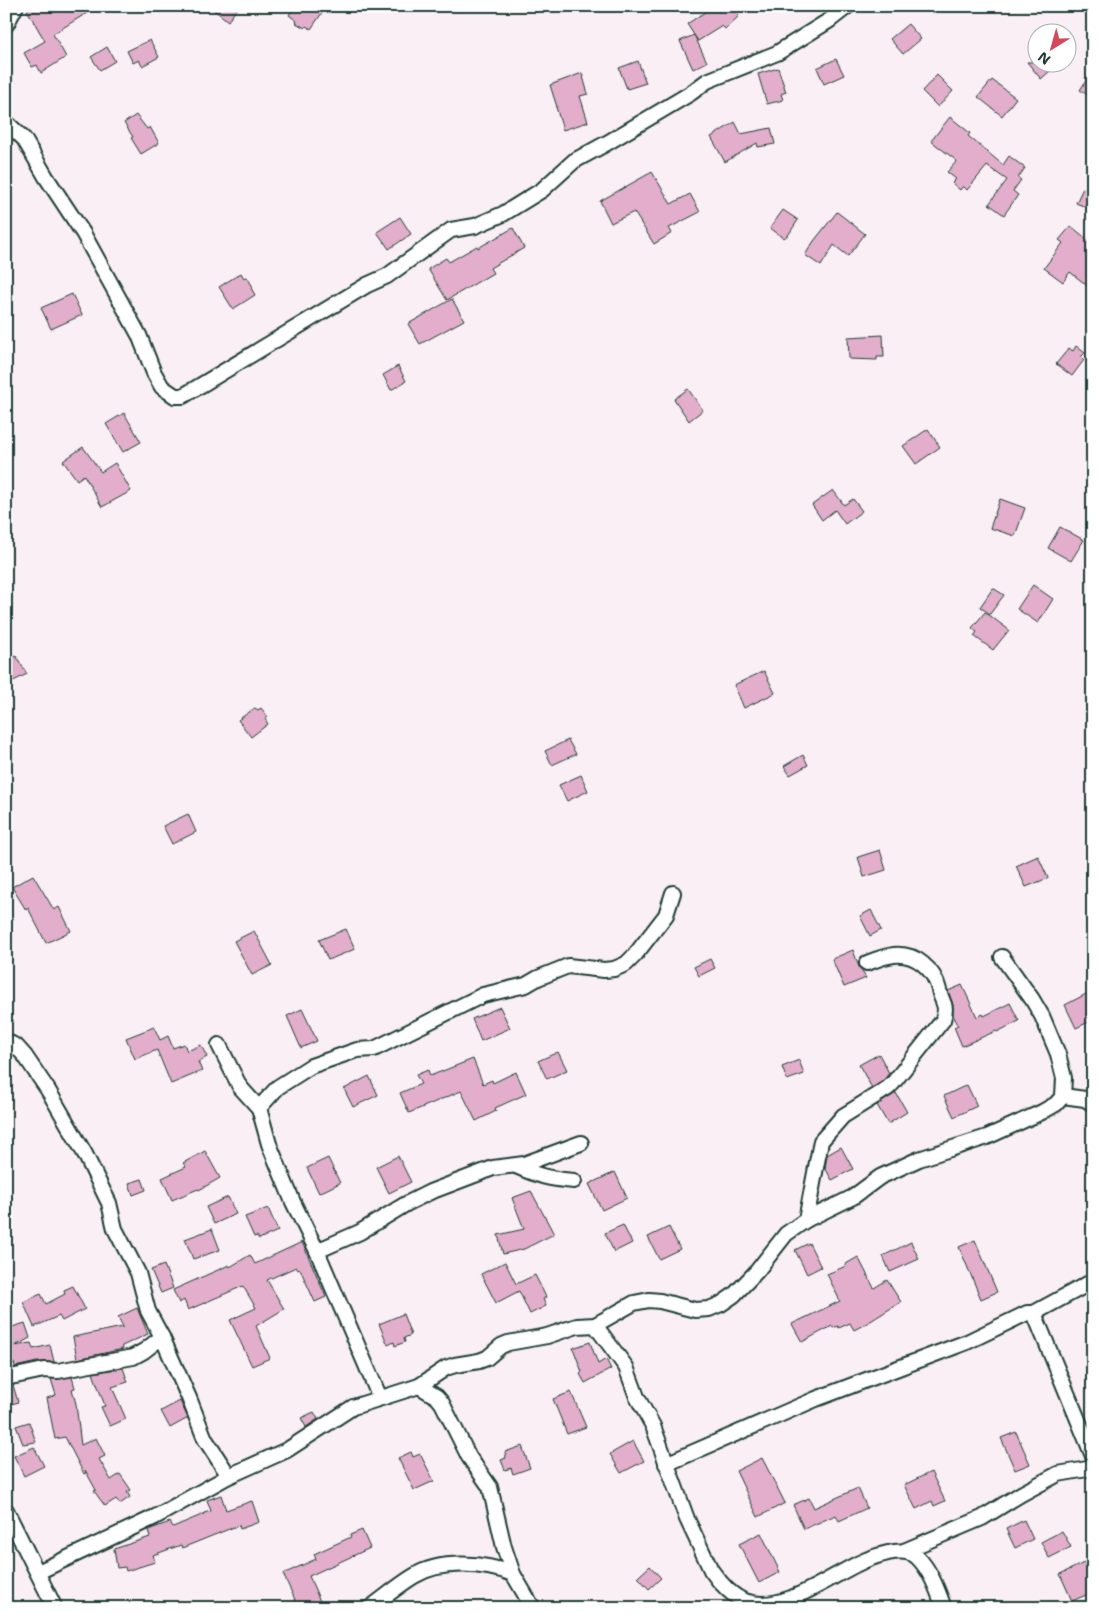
<svg xmlns="http://www.w3.org/2000/svg" width="1099" height="1614" font-family="'Shantell Sans',sans-serif">
<rect width="100%" height="100%" fill="#f9eff5"/>
<filter id="ink" filterUnits="userSpaceOnUse"><feTurbulence type="fractalNoise" baseFrequency=".02" numOctaves="2"/><feDisplacementMap in="SourceGraphic" scale="10" xChannelSelector="R" yChannelSelector="G"/><feConvolveMatrix kernelMatrix="1 2 1 2 8 2 1 2 1" color-interpolation-filters="sRGB"/></filter>
<g filter="url(#ink)">
<!-- building -->
<g fill="#e2aecb" stroke="#1f3d34">
<path d="M33 6H98L53 34 66 57 41 73 37 65 32 67 24 53 45 41 27 10Z"/>
<path d="M209 6H239L228 21Z"/>
<path d="M295 6H318L324 10 311 29 306 26 305 28 296 23 297 21 289 15Z"/>
<path d="M705 6H730L739 16 725 29 722 26 698 41 687 24 708 10Z"/>
<path d="M908 24 921 39 903 54 890 39Z"/>
<path d="M694 35 707 62 693 69 680 41Z"/>
<path d="M150 40 159 57 142 66 139 60 133 63 127 51Z"/>
<path d="M107 47 115 61 100 70 91 57Z"/>
<path d="M836 59 844 75 824 84 817 68Z"/>
<path d="M638 61 646 83 627 89 619 68Z"/>
<path d="M1027 62H1060L1041 79Z"/>
<path d="M778 68 786 92 781 94 783 100 767 104 758 74Z"/>
<path d="M1093 70V98L1080 90Z"/>
<path d="M582 73 588 94 580 96 588 122 563 130 556 107H557L550 85Z"/>
<path d="M937 75 953 91 938 107 922 91Z"/>
<path d="M992 80 1016 98 1002 116 978 97Z"/>
<path d="M136 115 147 129 150 127 159 143 141 154 131 138 133 137 124 123Z"/>
<path d="M950 117 970 133 968 136 1003 165 1009 156 1025 168 1018 178 1021 180 1013 191 1018 195 1004 215 989 204 1007 180 987 166 967 190 963 186 960 190 952 183 956 179 947 172 957 161 931 141Z"/>
<path d="M735 122 741 134 771 128 775 144 758 147 757 143 725 162 711 137Z"/>
<path d="M652 172 671 204 690 194 700 212 669 228 672 233 654 244 634 212 611 223 600 201Z"/>
<path d="M1083 188 1093 192V210L1076 203Z"/>
<path d="M783 210 798 220 789 234 784 238 770 228Z"/>
<path d="M837 212 865 234 848 256 834 245 821 266 805 255 814 241Z"/>
<path d="M400 217 411 234 389 249 377 232Z"/>
<path d="M1071 226 1093 244V290L1070 272 1063 282 1044 268 1063 243 1059 240Z"/>
<path d="M513 228 524 248 490 268 493 273 447 300 428 269 446 258 449 262 477 246 478 248Z"/>
<path d="M241 273 244 278 247 277 253 287 251 288 255 295 233 309 219 287Z"/>
<path d="M72 294 82 315 51 329 41 308Z"/>
<path d="M452 299 464 320 420 344 408 324Z"/>
<path d="M883 335 884 357H877V360L849 359 848 337Z"/>
<path d="M1076 346 1085 353 1081 357 1084 360 1072 376 1056 364 1069 348 1073 351Z"/>
<path d="M398 366 406 381 391 390 383 375Z"/>
<path d="M688 389 703 410 689 421 674 399Z"/>
<path d="M124 413 141 442 123 452 106 424Z"/>
<path d="M928 429 940 447 916 464 903 446Z"/>
<path d="M83 447 101 472 115 463 131 491 102 507 84 475 77 480 63 461Z"/>
<path d="M833 490 844 505 853 499 862 511 845 524 835 510 822 520 812 505Z"/>
<path d="M1000 499 1025 508 1015 536 990 528Z"/>
<path d="M1060 527 1084 540 1071 561 1048 548Z"/>
<path d="M1033 585 1053 599 1038 623 1017 609Z"/>
<path d="M993 588 1004 595 990 614 980 607Z"/>
<path d="M985 612 1009 630 993 650 974 636 977 632 972 628Z"/>
<path d="M16 656 27 674 6 685V661Z"/>
<path d="M764 671 775 693 744 708 734 685Z"/>
<path d="M255 708 258 710 261 708 268 717 265 719 268 724 251 737 238 720Z"/>
<path d="M568 740 576 754 552 765 545 751Z"/>
<path d="M803 755 808 765 790 775 784 766Z"/>
<path d="M581 775 588 791 567 801 559 785Z"/>
<path d="M188 814 196 832 172 844 163 826Z"/>
<path d="M880 850 886 870 864 877 858 857Z"/>
<path d="M1038 856 1048 878 1026 887 1016 866Z"/>
<path d="M33 875 54 910 59 907 71 931 46 943 28 908 26 910 12 887Z"/>
<path d="M871 910 881 930 870 936 860 916Z"/>
<path d="M346 929 355 949 328 960 319 940Z"/>
<path d="M254 931 272 965 252 975 234 941Z"/>
<path d="M853 950 859 967 866 978 844 987 832 959Z"/>
<path d="M710 959 715 968 699 976 694 967Z"/>
<path d="M962 985 977 1017 983 1014 984 1016 1010 1003 1019 1021 997 1032 996 1031 962 1046 954 1027 958 1025 953 1015V1005L948 991Z"/>
<path d="M1088 993 1093 1002V1020L1076 1028 1065 1005Z"/>
<path d="M500 1007 510 1028 481 1041 472 1019Z"/>
<path d="M302 1009 317 1041 301 1048 287 1016Z"/>
<path d="M154 1027 160 1040 168 1036 173 1048 184 1044 187 1051 201 1045 207 1057 198 1062 202 1071 171 1084 157 1050 135 1059 126 1038Z"/>
<path d="M558 1052 567 1070 547 1079 538 1061Z"/>
<path d="M879 1054 889 1073 883 1081 872 1088 859 1065Z"/>
<path d="M473 1059 483 1084 492 1080 493 1083 516 1072 526 1094 495 1108 496 1111 476 1121 461 1091 409 1113 400 1093 421 1084 416 1075 428 1070 430 1076Z"/>
<path d="M799 1060 804 1074 787 1080 782 1067Z"/>
<path d="M369 1076 378 1095 353 1107 344 1089Z"/>
<path d="M967 1085 977 1106 954 1117 944 1096Z"/>
<path d="M896 1093 907 1112 888 1124 877 1105Z"/>
<path d="M841 1147 853 1169 832 1180 825 1168 827 1155Z"/>
<path d="M205 1151 220 1178 199 1190 198 1189 172 1200 162 1178 186 1167 183 1163Z"/>
<path d="M398 1156 411 1182 389 1193 376 1167Z"/>
<path d="M328 1158 340 1183 319 1193 307 1168Z"/>
<path d="M615 1172 627 1198 602 1210 589 1184Z"/>
<path d="M142 1179 146 1190 133 1195 129 1183Z"/>
<path d="M531 1191 554 1234 524 1249 503 1254 498 1235 524 1229 512 1198Z"/>
<path d="M228 1197 236 1214 214 1224 206 1207Z"/>
<path d="M268 1208 278 1231 259 1239 257 1236 254 1237 245 1217Z"/>
<path d="M623 1225 632 1243 614 1252 605 1233Z"/>
<path d="M669 1227 680 1249 659 1259 648 1237Z"/>
<path d="M212 1229 220 1250 193 1259 185 1239Z"/>
<path d="M975 1240 997 1292 981 1299 959 1247Z"/>
<path d="M302 1242 326 1297 315 1302 300 1269 298 1270 296 1267 267 1280 284 1309 256 1326 270 1358 252 1366 230 1320 256 1308 243 1286 188 1310 184 1300 179 1303 173 1290 229 1265 230 1267 250 1255 255 1264Z"/>
<path d="M911 1242 919 1259 890 1272 883 1256Z"/>
<path d="M809 1243 821 1267 807 1274 795 1250Z"/>
<path d="M858 1257 874 1288 887 1280 901 1302 869 1322 854 1330 850 1323 839 1328 838 1326 833 1328 832 1326 802 1342 792 1324 840 1301 827 1274 846 1266V1264Z"/>
<path d="M505 1262 516 1284 535 1275 546 1297 543 1299 546 1306 530 1314 519 1291 496 1303 481 1274Z"/>
<path d="M164 1265 173 1288 161 1293 151 1270Z"/>
<path d="M73 1286 85 1309 62 1321 59 1316 34 1327 23 1302 41 1294 46 1304 65 1294 64 1290Z"/>
<path d="M137 1308 148 1334 122 1346 123 1349 77 1359 73 1337 123 1327 118 1317Z"/>
<path d="M403 1314 411 1335 404 1338 405 1342 395 1346 394 1342 388 1345 379 1324Z"/>
<path d="M25 1323 30 1338 15 1346 31 1343 33 1349 50 1345 54 1362H37L15 1367 14 1363 6 1365V1329Z"/>
<path d="M590 1342 598 1364 606 1359 611 1369 585 1383 580 1374 582 1372 573 1348Z"/>
<path d="M123 1368 128 1382 112 1387 126 1419 110 1426 101 1407 105 1406 93 1373Z"/>
<path d="M72 1377 75 1388 72 1389 76 1404 81 1445 96 1438 105 1456 99 1459 111 1480 120 1474 131 1490 127 1492 130 1497 120 1504 116 1499 105 1506 94 1491 96 1490 85 1470 86 1473 84 1474 65 1437 55 1439 47 1398 56 1395 51 1379Z"/>
<path d="M13 1385 18 1402 6 1406V1387Z"/>
<path d="M571 1392 586 1427 567 1434 553 1399Z"/>
<path d="M180 1401 188 1418 170 1428 161 1411Z"/>
<path d="M314 1412 318 1419 306 1427 301 1418Z"/>
<path d="M29 1422 36 1442 23 1444 16 1426Z"/>
<path d="M1016 1432 1030 1464 1015 1470 1001 1438Z"/>
<path d="M633 1441 644 1461 621 1473 610 1454Z"/>
<path d="M522 1446 530 1468 513 1474 511 1468 505 1470 501 1460 506 1458 505 1452Z"/>
<path d="M34 1447 44 1466 24 1476 14 1456Z"/>
<path d="M411 1452 413 1457 420 1454 434 1481 414 1490 398 1458Z"/>
<path d="M762 1458 785 1503 758 1517 736 1471Z"/>
<path d="M931 1472 945 1501 934 1506 932 1501 916 1509 904 1485Z"/>
<path d="M858 1488 867 1508 839 1521 836 1515 804 1529 793 1505 809 1498 814 1508Z"/>
<path d="M221 1495 226 1510 252 1501 259 1522 240 1529 239 1525 182 1548 181 1545 153 1555 155 1562 126 1571 125 1567 117 1568 114 1549 150 1537 148 1530 170 1522 173 1527 204 1514V1513L211 1511 207 1500Z"/>
<path d="M1024 1520 1033 1539 1015 1548 1006 1529Z"/>
<path d="M362 1530 370 1548 309 1576 323 1608H299L283 1574 316 1559 314 1554 351 1537 350 1535Z"/>
<path d="M1062 1531 1071 1547 1049 1558 1041 1542Z"/>
<path d="M761 1533 780 1572 759 1583 739 1544Z"/>
<path d="M1084 1563 1093 1582V1592L1072 1601 1060 1574Z"/>
<path d="M650 1566 661 1578 649 1589 638 1577Z"/>
</g>
<g fill="none" stroke-linecap="round" stroke-linejoin="round">
<defs>
<g id="minor">
<path d="M6 25 16 6"/>
<path d="M6 122 24 139 46 177 83 233 139 335 154 373 162 387 175 396H183L367 285 387 276 451 230 475 226 503 214 542 190 574 161 607 143 691 93 707 81 777 53 830 20 848 6"/>
<path d="M6 1041 17 1047 25 1056 48 1090 85 1154 109 1203 115 1229 138 1273 148 1311 162 1337 189 1398 205 1439 229 1476"/>
<path d="M219 1045 240 1087 259 1108 269 1144 293 1202 317 1251 380 1398"/>
<path d="M1063 1096 1085 1099 1093 1104"/>
<path d="M259 1108 278 1087 311 1066 357 1050 374 1049 483 995 526 985 538 978 568 966 604 970 614 969 626 964 635 955 666 915 673 893"/>
<path d="M516 1166C538 1176 550 1179 574 1181"/>
<path d="M806 1220 821 1141 843 1116 888 1088 893 1083 943 1020C948 1003 942 1004 939 990 934 969 916 953 894 955 885 956 875 960 867 963"/>
<path d="M317 1251 360 1232 406 1204 430 1192 493 1168 524 1164 581 1143"/>
<path d="M1034 1313 1093 1281"/>
<path d="M595 1325 626 1367 637 1397 653 1426 687 1519 711 1570C719 1582 733 1598 748 1602 786 1613 832 1574 866 1560 873 1557 880 1555 888 1553 897 1551 909 1550 917 1557 930 1569 938 1591 944 1608"/>
<path d="M6 1378 44 1370 58 1371 133 1357 144 1351 162 1337"/>
<path d="M419 1386 437 1397 442 1403 469 1457 490 1487 504 1547 513 1574 533 1608"/>
<path d="M666 1464 816 1399 967 1342 1027 1313H1034L1093 1456"/>
<path d="M6 1510 55 1608"/>
<path d="M904 1551 982 1518 1021 1494 1058 1474 1093 1468"/>
<path d="M38 1572 155 1517 229 1476 287 1450 353 1407 419 1386 446 1368 455 1365 479 1361 487 1358 501 1346 508 1343 547 1336 577 1326 595 1325 634 1303 649 1300 660 1301 695 1310 709 1309 721 1304 734 1295 757 1271 786 1234 806 1220 853 1197 880 1177 919 1159 987 1137 1042 1112 1056 1104 1063 1096 1064 1078 1058 1054 1042 1016 1032 999 1002 957"/>
<path d="M370 1608C385 1597 399 1585 414 1576 441 1559 485 1563 513 1574"/>
</g>
</defs>
<!-- minor casing -->
<use href="#minor" stroke="#1f3d34" stroke-width="18"/>
<!-- minor -->
<use href="#minor" stroke="#fff" stroke-width="14"/>
</g>
</g>
<!-- margin -->
<rect width="1099" height="1614" fill="none" stroke="#fff" stroke-width="25"/>
<rect x="12" y="12" width="1074" height="1589" fill="none" stroke="#1f3d34" stroke-width="2" filter="url(#ink)"/>
<!-- north arrow -->
<g transform="translate(1052 48) rotate(217)"><circle r="24" fill="#ffffff" stroke="#a5b1ae"/>
<path d="M0-4L9 19L0 12L-9 19Z" fill="#d1495b"/>
<text y="-8" font-size="14" font-weight="bold" text-anchor="middle" fill="#1f3d34">N</text>
</g>
</svg>
